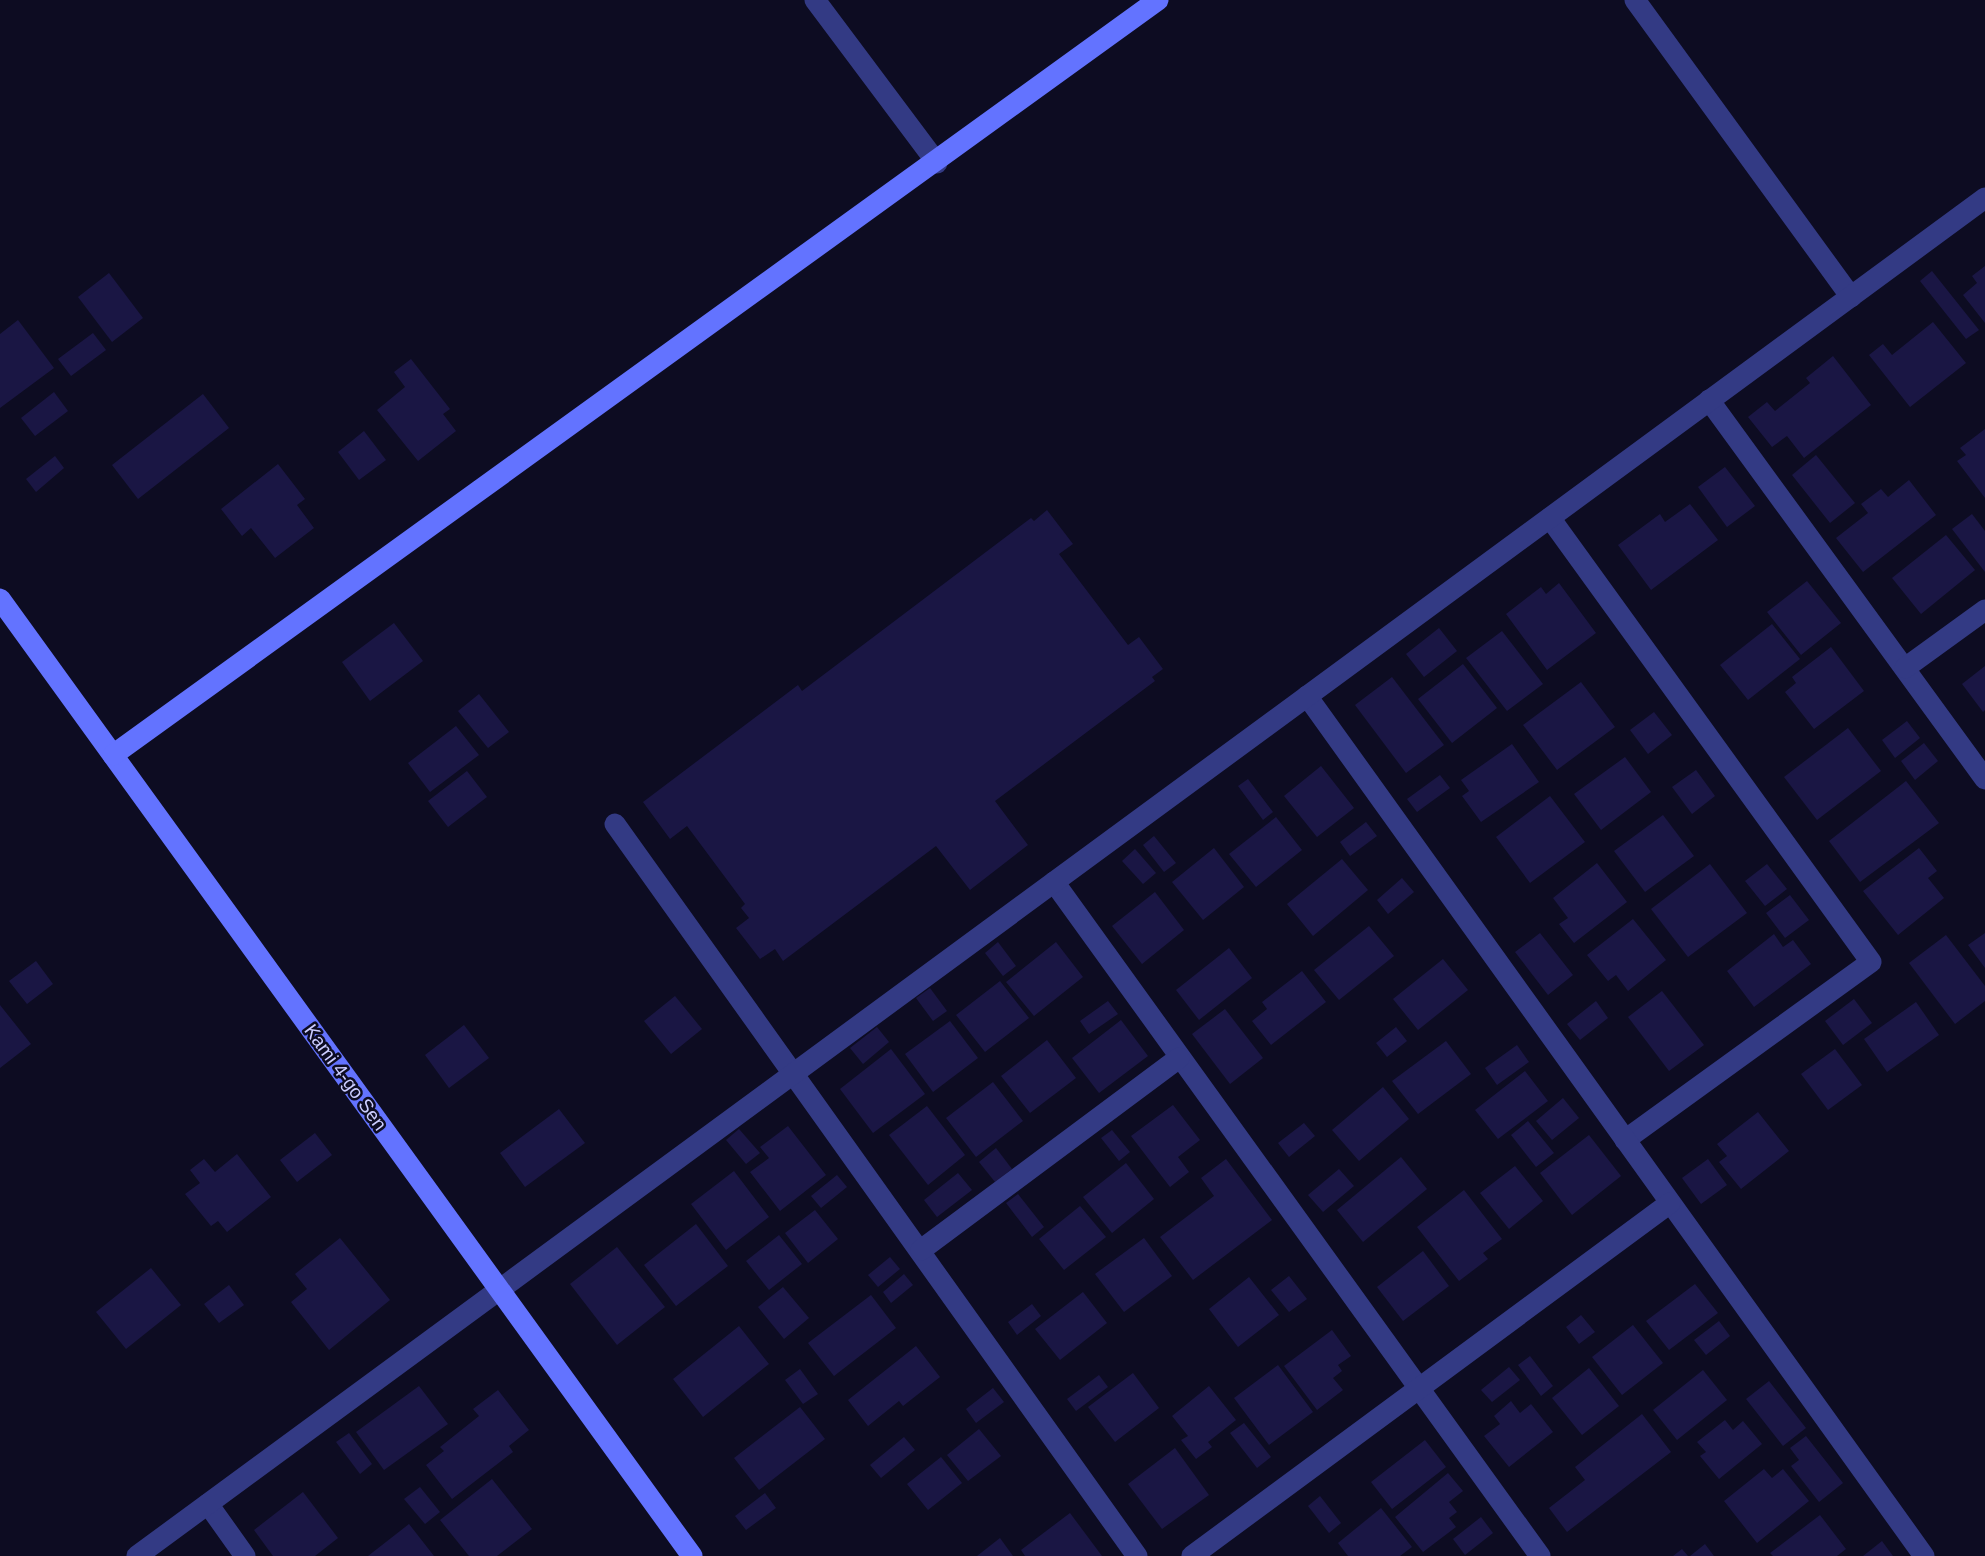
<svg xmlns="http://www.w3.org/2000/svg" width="1985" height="1556" font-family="Helvetica,sans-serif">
<rect width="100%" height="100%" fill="#0d0c22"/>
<!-- building -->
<g fill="#1a1644">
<path d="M1985 266V323L1963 295 1977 283 1972 276Z"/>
<path d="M1932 271 1979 330 1966 339 1920 281Z"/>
<path d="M109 273 143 318 112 342 78 297Z"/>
<path d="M18 320 54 368 0 408V334Z"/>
<path d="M1933 322 1966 363 1910 407 1869 355 1883 344 1892 355Z"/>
<path d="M93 333 106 350 71 376 58 359Z"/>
<path d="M1833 356 1871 405 1804 458 1787 436 1772 447 1748 417 1767 402 1775 411 1810 383 1806 378Z"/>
<path d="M411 359 450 409 443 414 456 431 418 461 377 410 405 387 394 372Z"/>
<path d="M54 392 68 411 35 436 21 418Z"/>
<path d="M203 394 229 428 138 499 112 465Z"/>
<path d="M1985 429V498L1957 461 1966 455 1960 448Z"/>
<path d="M364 431 386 460 359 480 338 452Z"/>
<path d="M1816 455 1855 503 1830 523 1792 475Z"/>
<path d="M55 456 64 468 36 492 26 479Z"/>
<path d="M278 464 305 499 297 505 314 528 275 558 251 528 242 536 221 509Z"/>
<path d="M1725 467 1755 506 1727 527 1698 487Z"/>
<path d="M1909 480 1936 515 1863 572 1836 538 1868 513 1861 504 1881 489 1888 497Z"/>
<path d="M1690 504 1718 540 1651 590 1618 545 1660 514 1665 522Z"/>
<path d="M1047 510 1073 544 1059 554 1128 645 1139 637 1163 669 1152 677 1155 681 995 801 1028 845 970 890 936 846 783 961 775 949 760 959 736 928 749 918 741 908 745 904 687 826 670 839 643 802 798 685 802 691 1031 518 1034 521Z"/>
<path d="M1972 514 1985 531V572L1952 529Z"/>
<path d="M1946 535 1975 570 1921 614 1892 578Z"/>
<path d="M1807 581 1841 623 1801 655 1767 612Z"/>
<path d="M1559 583 1596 633 1547 670 1506 614 1541 587 1546 594Z"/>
<path d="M394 623 423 661 370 701 342 662Z"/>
<path d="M1772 624 1800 659 1748 700 1720 665Z"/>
<path d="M1439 628 1457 651 1424 677 1406 654Z"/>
<path d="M1502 631 1543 684 1507 711 1466 658Z"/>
<path d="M1831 647 1864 691 1814 729 1785 692 1796 683 1792 677Z"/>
<path d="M1463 664 1497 708 1452 743 1418 699Z"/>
<path d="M1985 666V710L1983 712 1962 684Z"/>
<path d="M1392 677 1444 745 1406 773 1355 705Z"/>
<path d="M1581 682 1615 727 1557 770 1523 725Z"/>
<path d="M479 694 509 732 488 748 458 711Z"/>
<path d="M1654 712 1672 735 1648 754 1630 730Z"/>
<path d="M1907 721 1920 738 1895 758 1882 740Z"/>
<path d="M456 726 479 755 430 792 408 763Z"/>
<path d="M1848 728 1881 771 1817 820 1784 777Z"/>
<path d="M1924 743 1938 761 1915 780 1901 761Z"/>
<path d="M1512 744 1539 782 1481 822 1462 796 1469 791 1461 780Z"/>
<path d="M1625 757 1651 792 1601 830 1574 794Z"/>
<path d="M1321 766 1354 808 1317 837 1284 796Z"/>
<path d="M1696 770 1715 796 1692 814 1672 787Z"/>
<path d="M467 771 487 797 448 827 428 801Z"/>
<path d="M1440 775 1450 788 1417 812 1407 799Z"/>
<path d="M1248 779 1273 812 1263 820 1238 786Z"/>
<path d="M1906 781 1939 823 1860 882 1829 841Z"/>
<path d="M1550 796 1585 842 1530 883 1496 837Z"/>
<path d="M1663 815 1694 856 1645 892 1614 851Z"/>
<path d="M1276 817 1302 850 1256 887 1229 854Z"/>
<path d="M1366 822 1377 836 1350 856 1340 842Z"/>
<path d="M1154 836 1176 863 1164 872 1143 845Z"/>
<path d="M1214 848 1244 887 1203 920 1172 882Z"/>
<path d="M1919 848 1937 871 1928 878 1944 898 1898 935 1863 891Z"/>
<path d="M1135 849 1156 873 1143 884 1122 861Z"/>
<path d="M1342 859 1368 890 1313 936 1287 904Z"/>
<path d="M1597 863 1627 902 1574 943 1559 924 1568 918 1553 898Z"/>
<path d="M1710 864 1747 913 1688 957 1651 909Z"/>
<path d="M1767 864 1787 889 1765 906 1745 881Z"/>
<path d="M1402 878 1414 892 1388 914 1377 900Z"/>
<path d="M1155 892 1184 930 1142 964 1112 926Z"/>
<path d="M1790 895 1809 920 1785 938 1766 913Z"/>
<path d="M1633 919 1666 960 1628 991 1616 975 1608 981 1587 955Z"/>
<path d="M1369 926 1394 956 1339 1000 1314 970Z"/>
<path d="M1540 933 1573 975 1548 995 1515 952Z"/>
<path d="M1985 933V968L1968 945Z"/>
<path d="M1774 934 1783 947 1793 940 1811 964 1754 1007 1727 971Z"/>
<path d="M1946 935 1985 986V1001L1955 1024 1909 963Z"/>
<path d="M998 942 1016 966 1003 976 985 953Z"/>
<path d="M1056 942 1083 977 1034 1016 1006 982Z"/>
<path d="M1229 948 1252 978 1199 1020 1176 990Z"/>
<path d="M1443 959 1468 990 1418 1030 1393 999Z"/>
<path d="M36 961 53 984 27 1004 9 981Z"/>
<path d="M1302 971 1326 1002 1271 1045 1252 1021 1267 1009 1262 1002Z"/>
<path d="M1000 981 1029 1018 985 1052 956 1015Z"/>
<path d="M930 988 947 1011 933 1021 916 998Z"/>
<path d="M1662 991 1704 1045 1669 1071 1628 1017Z"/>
<path d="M675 996 702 1029 671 1054 644 1021Z"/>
<path d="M1854 999 1872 1023 1843 1045 1825 1021Z"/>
<path d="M1108 1001 1118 1014 1089 1034 1080 1021Z"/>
<path d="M1596 1001 1608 1018 1580 1040 1567 1024Z"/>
<path d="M1916 1002 1939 1035 1887 1072 1864 1039Z"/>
<path d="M0 1005 31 1044 0 1068Z"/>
<path d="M1225 1009 1263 1058 1230 1084 1192 1034Z"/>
<path d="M1121 1020 1148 1056 1099 1093 1072 1058Z"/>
<path d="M950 1021 978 1058 933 1092 905 1054Z"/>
<path d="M464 1025 489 1058 449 1088 425 1055Z"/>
<path d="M877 1027 889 1042 863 1064 850 1048Z"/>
<path d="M1396 1027 1407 1041 1387 1057 1376 1043Z"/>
<path d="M1047 1040 1076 1078 1030 1113 1001 1076Z"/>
<path d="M1446 1041 1471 1074 1418 1114 1392 1081Z"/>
<path d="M1517 1045 1529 1062 1497 1085 1485 1068Z"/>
<path d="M891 1049 925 1094 873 1133 840 1089Z"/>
<path d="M1835 1049 1862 1085 1828 1110 1801 1074Z"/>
<path d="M1525 1071 1548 1101 1498 1139 1475 1110Z"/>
<path d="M993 1082 1023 1121 976 1157 946 1118Z"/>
<path d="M1383 1087 1409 1119 1359 1161 1332 1130Z"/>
<path d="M1563 1098 1579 1118 1552 1140 1536 1121Z"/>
<path d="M1173 1105 1200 1140 1178 1157 1189 1172 1170 1187 1131 1136Z"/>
<path d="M927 1106 965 1155 928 1185 889 1135Z"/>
<path d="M559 1109 585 1143 525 1187 500 1153Z"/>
<path d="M1758 1112 1789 1151 1741 1189 1719 1162 1727 1156 1717 1144Z"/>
<path d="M1528 1121 1554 1153 1536 1167 1511 1135Z"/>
<path d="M1304 1123 1315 1136 1289 1157 1278 1143Z"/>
<path d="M788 1126 826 1175 780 1211 750 1172 769 1158 760 1147Z"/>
<path d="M739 1129 760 1153 746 1164 726 1140Z"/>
<path d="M1112 1130 1130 1152 1119 1161 1101 1138Z"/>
<path d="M315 1133 332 1155 297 1182 280 1160Z"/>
<path d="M1589 1135 1621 1176 1572 1215 1540 1173Z"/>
<path d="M996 1148 1012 1169 995 1182 979 1162Z"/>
<path d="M237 1154 271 1197 227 1232 218 1221 211 1226 185 1194 200 1183 190 1170 204 1159 215 1172Z"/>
<path d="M1401 1157 1427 1189 1363 1242 1337 1210Z"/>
<path d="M1226 1159 1272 1220 1193 1280 1160 1237 1214 1196 1201 1178Z"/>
<path d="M1708 1159 1727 1185 1701 1204 1682 1178Z"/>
<path d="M1126 1163 1154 1199 1112 1233 1083 1197Z"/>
<path d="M1515 1166 1543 1201 1509 1229 1480 1193Z"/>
<path d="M1339 1169 1354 1186 1323 1212 1308 1195Z"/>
<path d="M734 1171 769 1217 726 1250 691 1204Z"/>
<path d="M958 1173 972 1190 937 1217 924 1200Z"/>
<path d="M837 1175 847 1187 821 1208 811 1196Z"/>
<path d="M1464 1190 1502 1239 1483 1253 1488 1259 1459 1281 1417 1227Z"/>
<path d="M1018 1194 1044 1227 1032 1237 1006 1203Z"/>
<path d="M1080 1206 1106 1237 1064 1270 1039 1239Z"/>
<path d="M815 1210 838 1239 808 1263 785 1233Z"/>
<path d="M696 1224 728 1266 676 1306 644 1265Z"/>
<path d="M779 1235 802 1264 769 1290 746 1261Z"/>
<path d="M340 1238 390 1300 329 1350 291 1302 307 1289 295 1274Z"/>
<path d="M1144 1238 1172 1276 1124 1312 1095 1274Z"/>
<path d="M617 1247 665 1307 617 1345 570 1284Z"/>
<path d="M1423 1251 1449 1286 1403 1321 1377 1287Z"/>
<path d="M890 1257 900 1269 878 1287 868 1275Z"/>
<path d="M151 1268 181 1305 126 1349 96 1312Z"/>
<path d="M904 1274 913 1285 891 1303 883 1292Z"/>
<path d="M1289 1276 1307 1299 1289 1312 1271 1290Z"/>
<path d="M1249 1277 1279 1315 1238 1347 1209 1309Z"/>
<path d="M1695 1284 1718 1313 1669 1350 1646 1321Z"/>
<path d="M229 1285 244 1305 219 1323 204 1304Z"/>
<path d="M783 1287 809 1318 784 1339 758 1307Z"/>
<path d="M1083 1292 1107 1323 1060 1360 1035 1329Z"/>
<path d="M871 1295 896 1328 834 1376 808 1343Z"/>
<path d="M1032 1304 1041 1316 1017 1335 1008 1322Z"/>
<path d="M1581 1315 1595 1332 1579 1344 1566 1327Z"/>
<path d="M1719 1321 1730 1336 1706 1355 1694 1340Z"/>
<path d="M1633 1325 1663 1363 1622 1395 1592 1357Z"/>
<path d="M739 1326 769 1364 703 1417 673 1379Z"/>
<path d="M1332 1330 1351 1356 1338 1365 1342 1371 1333 1378 1343 1390 1317 1410 1284 1366Z"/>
<path d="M916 1346 940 1377 903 1406 899 1401 868 1426 848 1400Z"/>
<path d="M1530 1356 1553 1386 1541 1396 1518 1365Z"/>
<path d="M1278 1365 1313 1412 1269 1445 1234 1398Z"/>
<path d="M1509 1367 1520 1380 1492 1402 1481 1390Z"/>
<path d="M1589 1368 1619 1406 1582 1435 1552 1398Z"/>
<path d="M800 1369 818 1394 803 1404 785 1380Z"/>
<path d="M1703 1370 1727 1400 1677 1440 1653 1410Z"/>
<path d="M1133 1373 1159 1408 1115 1442 1088 1407Z"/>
<path d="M1099 1375 1108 1387 1076 1411 1067 1399Z"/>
<path d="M1769 1381 1806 1428 1783 1446 1746 1399Z"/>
<path d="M419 1386 448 1424 384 1470 356 1432Z"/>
<path d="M1209 1386 1236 1420 1208 1442 1212 1447 1196 1459 1181 1440 1188 1436 1172 1416Z"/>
<path d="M993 1388 1004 1402 976 1423 966 1409Z"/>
<path d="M498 1390 529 1430 509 1446 513 1452 452 1499 426 1465 444 1451 440 1447 479 1416 473 1409Z"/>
<path d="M1511 1401 1520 1413 1531 1404 1553 1432 1509 1467 1484 1436 1500 1424 1494 1416Z"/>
<path d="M800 1407 825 1439 759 1490 734 1458Z"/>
<path d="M1642 1414 1671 1452 1567 1532 1549 1508 1585 1480 1575 1467Z"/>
<path d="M1725 1420 1733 1430 1743 1421 1762 1444 1719 1479 1700 1456 1706 1452 1697 1442Z"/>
<path d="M1244 1423 1271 1457 1257 1468 1230 1433Z"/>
<path d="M979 1429 1001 1456 968 1481 947 1455Z"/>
<path d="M349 1433 372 1464 360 1474 336 1442Z"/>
<path d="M1806 1436 1843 1483 1819 1502 1791 1466 1799 1460 1790 1448Z"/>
<path d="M904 1437 915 1450 881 1478 870 1465Z"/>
<path d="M1425 1440 1446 1467 1392 1509 1371 1482Z"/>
<path d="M1175 1448 1209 1495 1162 1529 1128 1484Z"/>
<path d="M941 1457 962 1483 928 1510 907 1484Z"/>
<path d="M1764 1469 1772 1478 1783 1469 1809 1501 1757 1543 1724 1501Z"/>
<path d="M1448 1473 1463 1491 1449 1502 1457 1512 1449 1518 1456 1527 1423 1552 1395 1517Z"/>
<path d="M492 1479 532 1529 497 1556H469L440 1520Z"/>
<path d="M420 1487 440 1512 425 1524 404 1499Z"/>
<path d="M303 1492 338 1538 315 1556H273L254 1530Z"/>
<path d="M765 1493 776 1508 746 1530 735 1516Z"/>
<path d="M1320 1496 1341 1523 1329 1533 1308 1506Z"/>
<path d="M1381 1508 1412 1547 1400 1556H1348L1338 1543Z"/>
<path d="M1070 1513 1102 1556H1025L1021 1550Z"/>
<path d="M1820 1515 1846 1549 1837 1556H1773L1770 1553Z"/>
<path d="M1481 1517 1493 1533 1465 1555 1453 1539Z"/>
<path d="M409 1524 434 1556H368Z"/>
<path d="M1000 1538 1013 1556H977Z"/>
<path d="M1882 1541 1893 1556H1863Z"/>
<path d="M1705 1544 1714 1556H1690Z"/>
<path d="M1682 1549 1688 1556H1673Z"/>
</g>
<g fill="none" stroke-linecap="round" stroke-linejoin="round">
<!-- street -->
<g stroke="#333a84" stroke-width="21">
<path d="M815 0 937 163"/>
<path d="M1635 0 1851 297"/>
<path d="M1709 400 1985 779"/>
<path d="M1550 518 1871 962 1625 1140"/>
<path d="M1905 668 1985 610"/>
<path d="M1307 696 1924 1556"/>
<path d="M615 824 1137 1556"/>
<path d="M1054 882 1540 1556"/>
<path d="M921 1250 1179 1058"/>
<path d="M208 1504 245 1556"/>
<path d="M137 1556 1985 198"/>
<path d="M1192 1556 1670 1203"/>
</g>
<!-- secondary -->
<g stroke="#6373ff" stroke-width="21">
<path d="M0 599 692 1556"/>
<path d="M113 755 1158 0"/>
</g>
</g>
<g text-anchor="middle" stroke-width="5" stroke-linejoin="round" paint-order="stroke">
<!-- street labels -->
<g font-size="19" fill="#cccdff" stroke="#0d0c22">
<text transform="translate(346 1077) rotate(54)" y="7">Kami 4-go Sen</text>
</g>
</g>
</svg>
